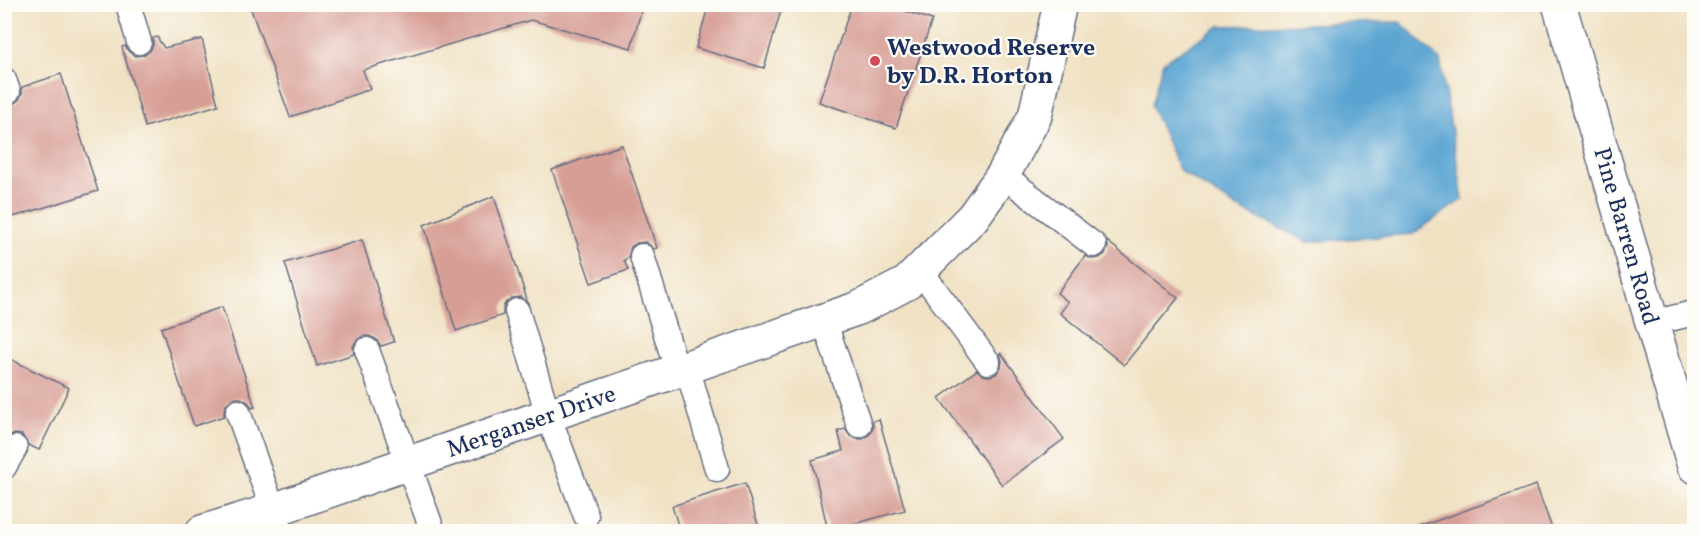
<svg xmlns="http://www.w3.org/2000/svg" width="1699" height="536" font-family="Vollkorn,serif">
<rect width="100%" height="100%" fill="#fdfcf7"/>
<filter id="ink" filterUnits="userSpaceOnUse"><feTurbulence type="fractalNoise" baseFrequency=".0167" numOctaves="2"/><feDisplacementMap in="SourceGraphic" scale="12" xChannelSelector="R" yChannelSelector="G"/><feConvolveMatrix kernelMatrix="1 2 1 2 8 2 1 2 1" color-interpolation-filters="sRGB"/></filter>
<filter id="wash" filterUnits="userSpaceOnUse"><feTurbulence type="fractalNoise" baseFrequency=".008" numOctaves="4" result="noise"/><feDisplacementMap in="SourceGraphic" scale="24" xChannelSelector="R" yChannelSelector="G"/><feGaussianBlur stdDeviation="1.35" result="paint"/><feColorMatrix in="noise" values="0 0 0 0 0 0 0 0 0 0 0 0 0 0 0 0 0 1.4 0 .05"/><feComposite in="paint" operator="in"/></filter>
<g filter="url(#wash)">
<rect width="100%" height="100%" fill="#f0e1c3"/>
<!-- water -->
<path fill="#5aa4d2" stroke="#3a6a98" stroke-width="1.5" d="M1400 22 1440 60 1463 199 1413 234 1308 242 1238 208 1180 171 1151 106 1163 62 1220 26Z"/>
<g id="blocks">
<!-- building -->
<g fill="#d79e95">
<path d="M249 4H643L631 48 531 20 363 70 370 89 290 117Z"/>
<path d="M709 4H783L764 68 696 48Z"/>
<path d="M852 4H885L932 20 896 128 819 102Z"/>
<path d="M157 37 164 48 202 39 218 105 145 127 122 47 125 46 129 52 135 56 144 55 150 51 153 45V38Z"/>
<path d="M61 74 98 191 13 217 4 189V105H12L18 101 22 94V87Z"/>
<path d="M622 145 657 248 654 249 646 242 637 243 631 247 628 258 624 260 628 270 591 283 552 170Z"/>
<path d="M494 196 528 303 521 297 512 298 506 302 503 307V315L456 331 424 225Z"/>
<path d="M362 240 394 342 381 346 376 339 369 336H363L356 341 353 347 354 354 317 366 285 263Z"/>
<path d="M1107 241 1178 298 1124 365 1060 313 1068 302 1057 293 1085 256 1093 259 1099 258 1105 254 1108 247Z"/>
<path d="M222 307 255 407 252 408 248 402 241 398H234L227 403 224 410V416L194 426 161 328Z"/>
<path d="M1001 353 1064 439 1002 485 939 398 977 370 983 375 989 376 996 374 1001 367 1002 361 1000 354Z"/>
<path d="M4 356 69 388 39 450 28 445 22 435 16 434 9 435 4 433Z"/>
<path d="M879 419 905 510 828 531 812 460 843 451 838 431 845 429 850 436 857 439H863L870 434 873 428V421Z"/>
<path d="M745 483 760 531H680L672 506Z"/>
<path d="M1536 485 1553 531H1419V527Z"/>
</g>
</g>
</g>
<g filter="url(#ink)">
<use href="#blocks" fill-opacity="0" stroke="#666d81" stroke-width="1.5"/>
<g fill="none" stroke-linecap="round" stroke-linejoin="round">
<defs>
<g id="service">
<path d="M128 4 139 42"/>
<path d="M4 80 8 91"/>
<path d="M1003 175 1094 245"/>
<path d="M642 256 677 370"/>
<path d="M920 270 988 362"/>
<path d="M517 311 548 415 586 516"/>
<path d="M824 320 859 425"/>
<path d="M1652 323 1694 313"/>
<path d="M367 350 433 532"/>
<path d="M687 367 717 469"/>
<path d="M238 412 281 532"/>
<path d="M4 467 15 448"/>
</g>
<path id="minor" d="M202 532 273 510 824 320 859 308 907 283 973 217 1003 175 1035 116 1060 4"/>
<path id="secondary" d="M1559 4 1694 466"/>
</defs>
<!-- service casing -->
<use href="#service" stroke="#666d81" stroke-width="27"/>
<!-- minor casing -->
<use href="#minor" stroke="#666d81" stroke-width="36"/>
<!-- secondary casing -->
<use href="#secondary" stroke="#666d81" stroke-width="36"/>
<!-- service -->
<use href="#service" stroke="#fff" stroke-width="24"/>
<!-- minor -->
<use href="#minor" stroke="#fff" stroke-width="33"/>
<!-- secondary -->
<use href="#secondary" stroke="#fff" stroke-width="33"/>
</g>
</g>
<!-- markers -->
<circle fill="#d1495b" stroke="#fdfcf7" stroke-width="2" cx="875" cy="61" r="6"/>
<g text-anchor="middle" stroke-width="4.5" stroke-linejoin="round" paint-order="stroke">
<!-- poi labels -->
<g font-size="24" font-weight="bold" fill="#1b2f5e" stroke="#fdfcf7" text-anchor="start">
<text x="887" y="55">Westwood Reserve<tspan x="887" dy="28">by D.R. Horton</tspan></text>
</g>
<!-- street labels -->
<g font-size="24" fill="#1b2f5e" stroke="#fdfcf7">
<text transform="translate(1627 236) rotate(74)" y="8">Pine Barren Road</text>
<text transform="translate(531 421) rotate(-19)" y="8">Merganser Drive</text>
</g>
</g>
<!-- margin -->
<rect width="1699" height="536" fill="none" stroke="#fdfcf7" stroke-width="24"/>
</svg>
